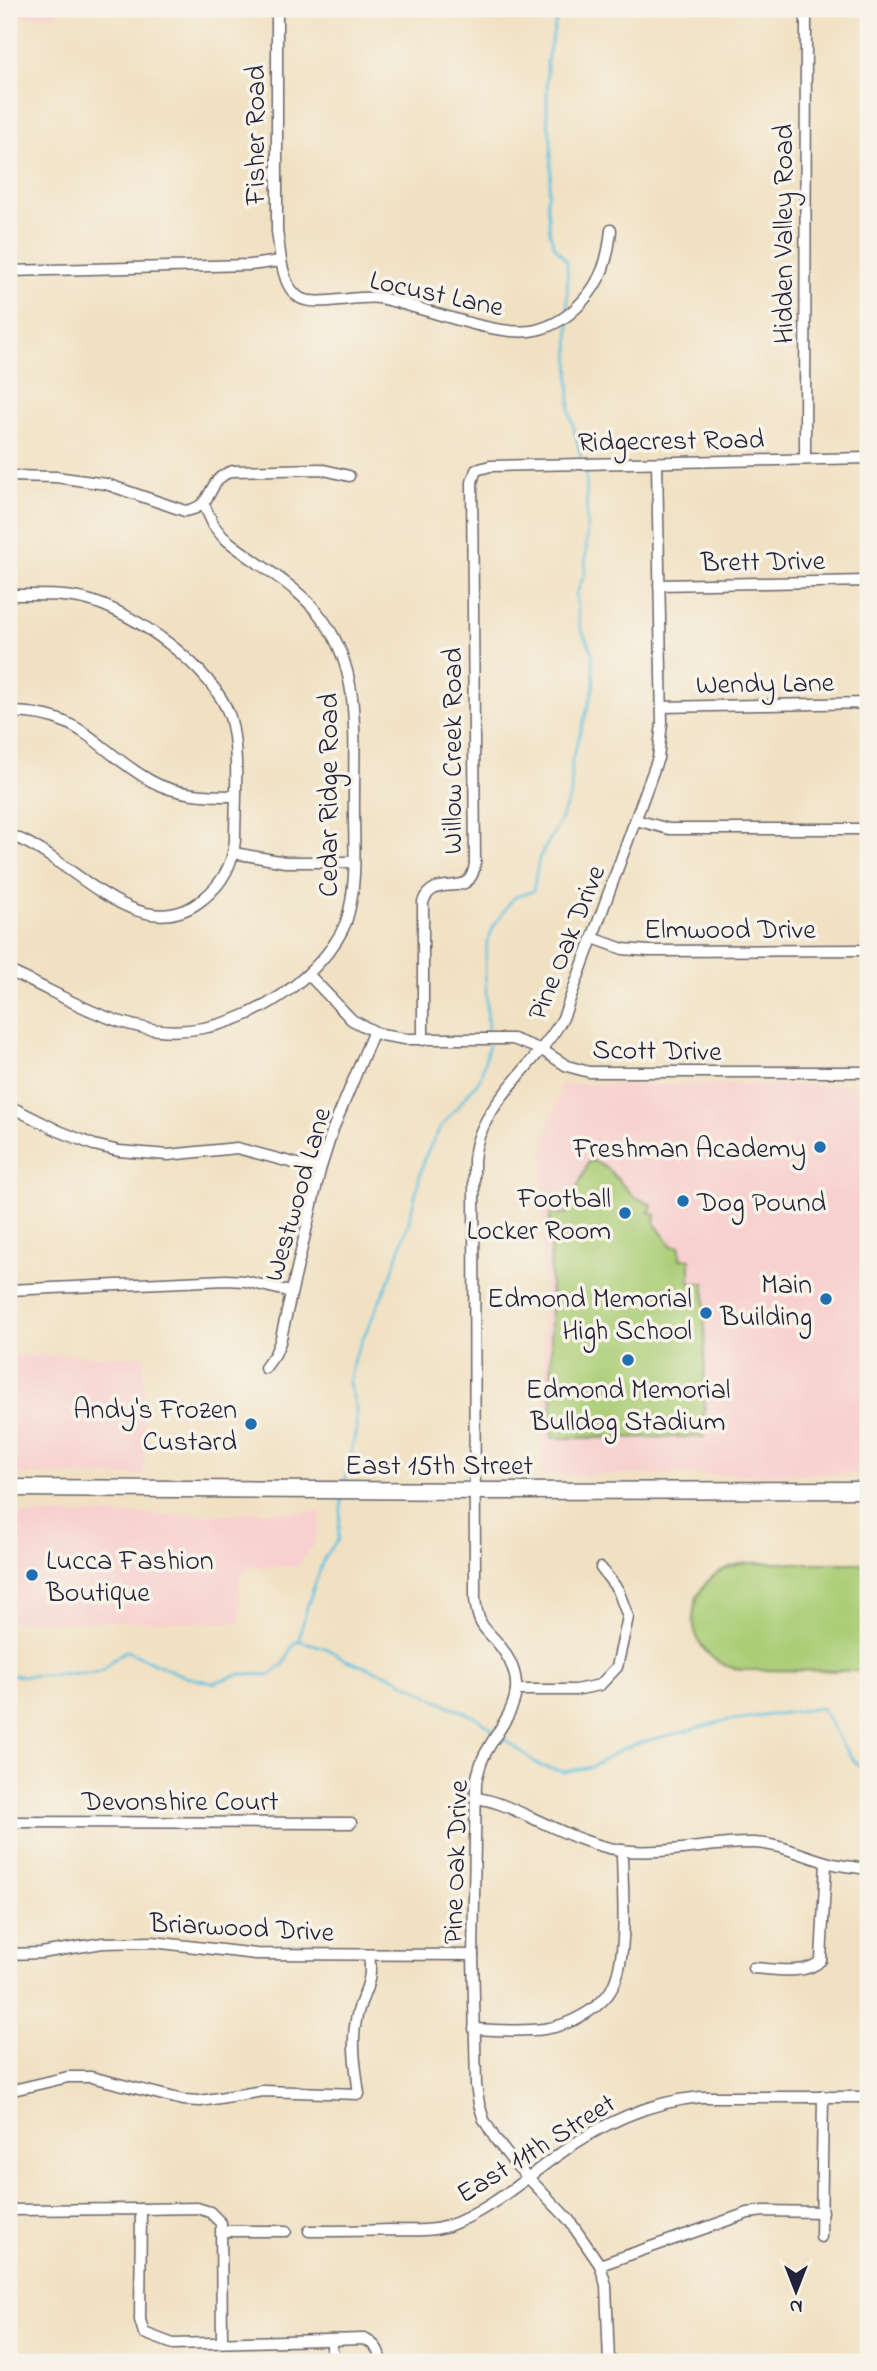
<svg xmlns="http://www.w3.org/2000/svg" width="877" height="2371" font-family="'Indie Flower',sans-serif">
<rect width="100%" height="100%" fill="#f7f3e8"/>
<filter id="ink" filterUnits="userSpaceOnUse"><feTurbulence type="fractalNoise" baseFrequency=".0143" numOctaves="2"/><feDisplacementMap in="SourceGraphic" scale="14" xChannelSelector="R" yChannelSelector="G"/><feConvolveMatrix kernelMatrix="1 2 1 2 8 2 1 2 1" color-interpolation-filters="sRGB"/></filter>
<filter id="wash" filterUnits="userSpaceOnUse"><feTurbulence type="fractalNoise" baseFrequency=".00686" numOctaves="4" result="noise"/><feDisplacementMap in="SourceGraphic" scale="28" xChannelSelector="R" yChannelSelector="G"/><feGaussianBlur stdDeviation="1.57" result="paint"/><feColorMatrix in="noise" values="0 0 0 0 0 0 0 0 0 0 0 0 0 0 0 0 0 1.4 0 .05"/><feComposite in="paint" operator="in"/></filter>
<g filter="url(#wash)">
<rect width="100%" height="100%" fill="#f1e1c3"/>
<!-- built -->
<g fill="#f7d0cf">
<path d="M9 9H57V16L9 17Z"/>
<path d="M561 1084 868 1085V1474L543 1475V1151Z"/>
<path d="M9 1355 144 1356V1476L9 1475Z"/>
<path d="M248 1512H322L313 1546 297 1567H251L240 1576V1622L9 1621V1514L231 1515Z"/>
</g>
<!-- garden -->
<g fill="#aacd76" stroke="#667858" stroke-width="2">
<path d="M591 1160 607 1168 633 1196 652 1205 649 1212 656 1215 655 1224 672 1246H680V1259H690V1283H705L704 1437 552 1438 550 1214H566L588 1163Z"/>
<path d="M746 1563H868V1671L742 1670C674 1659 679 1571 746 1563Z"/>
</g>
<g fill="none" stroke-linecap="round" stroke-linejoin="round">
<!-- stream -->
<g stroke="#61c1df" stroke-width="2.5">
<path d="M559 9 547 60V115L551 141V172L547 204 550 233 554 245 567 262 568 310"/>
<path d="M569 317 570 413 581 457"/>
<path d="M488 1032 485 968 487 943 494 926 511 901 515 897 533 891 539 858 557 827 571 795 572 760 592 694 594 684 592 651 580 627 576 595 585 573 587 527 586 471"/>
<path d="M344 1483 356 1431V1408L349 1383 354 1358 391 1276 409 1221 424 1159 440 1128 480 1079 489 1045"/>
<path d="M298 1642 301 1641 326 1648 346 1660 396 1678 440 1702 476 1717 540 1766 564 1772 591 1767 622 1749 646 1741 724 1721 822 1708C835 1731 846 1757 868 1774"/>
<path d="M9 1675 25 1676 98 1672C110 1668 114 1654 127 1651L186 1677 213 1683 240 1674 270 1675 284 1664 294 1643 298 1642 307 1607 324 1558 338 1540 342 1497"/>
</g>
</g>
</g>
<g filter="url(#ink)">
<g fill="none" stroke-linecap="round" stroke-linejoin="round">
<defs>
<g id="street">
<path d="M277 9V231L281 261"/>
<path d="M9 271 250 265 281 261C284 274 287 290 300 298 315 307 358 295 380 298 421 306 498 339 536 330 553 326 569 316 581 303 602 281 608 259 611 230"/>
<path d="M805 459 806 9"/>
<path d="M9 476 56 477 106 484 185 511C217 507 204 479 233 471L320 469 349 476"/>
<path d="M659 585 868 581"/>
<path d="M9 595C34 595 59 594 84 599 132 610 214 668 230 717 240 751 235 803 235 840 233 864 222 884 203 899 138 953 69 853 9 835"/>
<path d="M662 707 868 703"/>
<path d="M9 712C84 712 94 749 151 781 176 795 206 796 235 796"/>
<path d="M636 820 669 829H868"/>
<path d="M234 853 285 862H353"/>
<path d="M593 938 623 949 649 951 868 950"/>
<path d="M9 971C52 990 93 1017 140 1027 203 1041 269 1013 313 969 327 955 339 940 346 922 359 882 353 836 354 795 354 736 361 673 324 621 299 585 256 565 223 537L214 526 204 505"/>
<path d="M308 974 352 1020 381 1035 405 1039H513L542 1050 567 1066 589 1072H868"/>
<path d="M423 1040V902C435 870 471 903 475 863L472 482 476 470 490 466 868 458"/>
<path d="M9 1106 59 1131 94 1145 119 1151 168 1155 237 1148 320 1170"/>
<path d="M9 1290 226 1280 245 1281 291 1292"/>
<path d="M265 1368 275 1354 280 1342 320 1170 333 1129 373 1033"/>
<path d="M516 1690H575L600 1685 617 1667 628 1617 618 1590 601 1568"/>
<path d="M475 1798C495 1800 512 1809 530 1817 559 1830 588 1845 620 1850 663 1856 711 1842 754 1843 781 1844 801 1855 826 1862 839 1866 854 1867 868 1869"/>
<path d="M9 1822 351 1823"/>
<path d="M9 1954 41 1953 103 1943 153 1942 256 1954 473 1955"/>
<path d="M753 1968C773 1969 807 1976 821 1960L826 1863"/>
<path d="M474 2029C497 2030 521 2032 544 2029 568 2026 604 2008 614 1984 629 1949 622 1889 622 1850"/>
<path d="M9 2091 68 2077H91L183 2100 200 2101 263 2091 359 2094C356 2070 351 2044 356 2020 361 1993 374 1986 369 1955"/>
<path d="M141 2209 197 2208 210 2212 221 2223 222 2342"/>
<path d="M9 2210 141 2209 140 2320 144 2333 173 2344 364 2339C375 2344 380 2350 380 2362"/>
<path d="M222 2231H286"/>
<path d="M309 2231C336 2231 363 2231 389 2230 409 2230 429 2232 448 2226 485 2213 520 2183 551 2160 595 2127 646 2102 701 2097H868"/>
<path d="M821 2237 823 2096"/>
<path d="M600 2265 748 2213 764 2211 822 2212"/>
<path d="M332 2362V2340"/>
<path d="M609 2362 606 2285 600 2265 569 2220 515 2164 496 2140 484 2120 479 2104 476 2085 473 1955 476 1782C478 1773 480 1764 484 1756 502 1721 533 1695 505 1653 490 1629 478 1633 475 1598L474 1160C477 1106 538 1064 563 1018L658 758 662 723 657 463"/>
</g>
<path id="primary" d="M9 1488 486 1491 868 1490"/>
</defs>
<!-- street casing -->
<use href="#street" stroke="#6a656b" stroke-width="13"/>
<!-- primary casing -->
<use href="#primary" stroke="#6a656b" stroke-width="19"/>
<!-- street -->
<use href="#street" stroke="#fff" stroke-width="10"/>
<!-- primary -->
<use href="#primary" stroke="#fff" stroke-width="16"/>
</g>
</g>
<!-- markers -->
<g fill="#1f6fb2" stroke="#f7f3e8" stroke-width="2.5">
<circle cx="820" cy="1147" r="7"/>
<circle cx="683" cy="1201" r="7"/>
<circle cx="625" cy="1213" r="7"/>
<circle cx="826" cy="1299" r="7"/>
<circle cx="706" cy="1313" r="7"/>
<circle cx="628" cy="1360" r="7"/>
<circle cx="251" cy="1424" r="7"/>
<circle cx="32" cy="1575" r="7"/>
</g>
<g text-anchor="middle" stroke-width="7" stroke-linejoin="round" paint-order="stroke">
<!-- street labels -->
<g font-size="28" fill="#22223b" stroke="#f7f3e8">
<text transform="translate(254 135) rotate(-90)" y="10">Fisher Road</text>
<text transform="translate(782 234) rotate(-90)" y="10">Hidden Valley Road</text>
<text transform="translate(437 292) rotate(12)" y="10">Locust Lane</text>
<text transform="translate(671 439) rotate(-1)" y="10">Ridgecrest Road</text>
<text transform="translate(763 560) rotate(-1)" y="10">Brett Drive</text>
<text transform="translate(765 682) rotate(-1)" y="10">Wendy Lane</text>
<text transform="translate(451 751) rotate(-90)" y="10">Willow Creek Road</text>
<text transform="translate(327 795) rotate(-90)" y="10">Cedar Ridge Road</text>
<text x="730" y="938">Elmwood Drive</text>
<text transform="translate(565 942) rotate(-68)" y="10">Pine Oak Drive</text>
<text transform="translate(657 1049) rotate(1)" y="10">Scott Drive</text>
<text transform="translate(296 1194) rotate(-74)" y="10">Westwood Lane</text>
<text x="439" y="1474">East 15th Street</text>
<text x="180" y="1810">Devonshire Court</text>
<text transform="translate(454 1862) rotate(-88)" y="10">Pine Oak Drive</text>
<text transform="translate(242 1926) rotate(3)" y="10">Briarwood Drive</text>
<text transform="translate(535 2147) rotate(-32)" y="10">East 11th Street</text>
</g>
<!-- poi labels -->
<g font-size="28" fill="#22223b" stroke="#f7f3e8" text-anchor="end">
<text x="806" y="1157">Freshman Academy</text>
<text x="611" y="1207">Football<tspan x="611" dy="32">Locker Room</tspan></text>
<text x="697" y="1211" text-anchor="start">Dog Pound</text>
<text x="812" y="1293">Main<tspan x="812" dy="32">Building</tspan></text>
<text x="692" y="1307">Edmond Memorial<tspan x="692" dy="32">High School</tspan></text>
<text x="628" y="1398" text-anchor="middle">Edmond Memorial<tspan x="628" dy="32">Bulldog Stadium</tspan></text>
<text x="237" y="1418">Andy's Frozen<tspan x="237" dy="32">Custard</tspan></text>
<text x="46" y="1569" text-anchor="start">Lucca Fashion<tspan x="46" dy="32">Boutique</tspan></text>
</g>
</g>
<!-- margin -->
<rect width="877" height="2371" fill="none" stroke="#f7f3e8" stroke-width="35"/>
<!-- north arrow -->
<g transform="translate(796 2291) rotate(180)" stroke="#f7f3e8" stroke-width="5" paint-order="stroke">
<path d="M0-5L12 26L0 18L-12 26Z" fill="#22223b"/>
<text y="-10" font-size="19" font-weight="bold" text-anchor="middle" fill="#22223b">N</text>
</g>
</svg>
